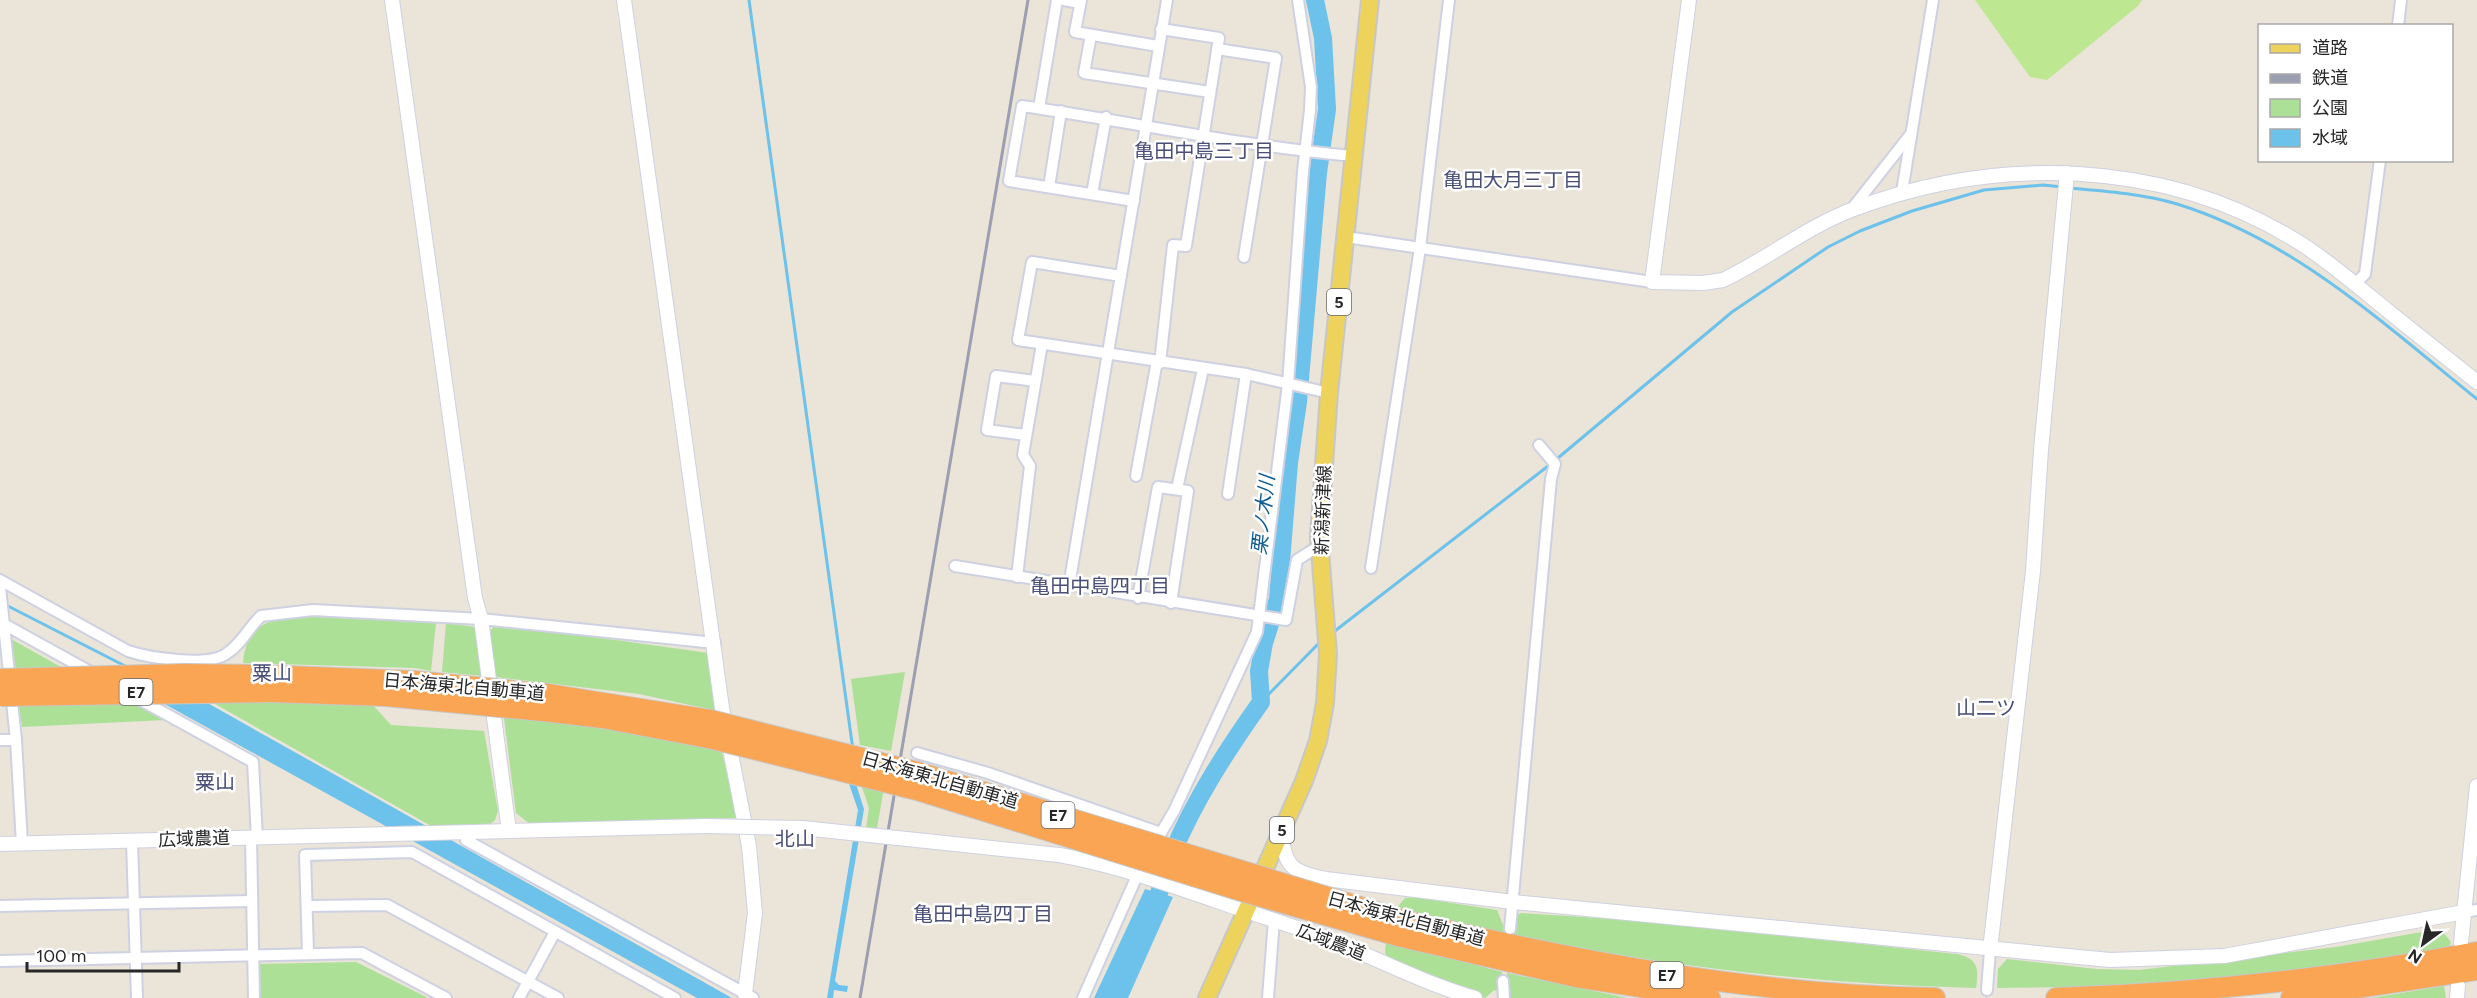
<svg xmlns="http://www.w3.org/2000/svg" width="2477" height="998" font-family="Figtree,'Noto Sans JP',sans-serif">
<rect width="100%" height="100%" fill="#eae4d9"/>
<!-- green -->
<g fill="#abe096">
<path d="M296 616 436 623 431 671 415 668 243 663C246 628 264 620 296 616Z"/>
<path d="M446 623 475 627 483 676 442 672Z"/>
<path d="M493 627 587 636 709 653 718 711 639 694 496 677 489 633Z"/>
<path d="M11 639 61 667 16 669Z"/>
<path d="M905 672 891 751 860 745 851 679Z"/>
<path d="M208 700 372 704 391 725 484 731 498 811 495 820 489 825 433 827Z"/>
<path d="M111 702 136 704 165 720 22 727 19 706Z"/>
<path d="M504 718H543L721 748 737 818 530 824 516 813Z"/>
<path d="M860 781 884 788 877 828H866L869 808Z"/>
<path d="M1413 897 1497 910 1507 935 1396 909 1405 898Z"/>
<path d="M1521 913 1645 921 1956 954C1978 958 1979 968 1976 988 1820 984 1666 967 1513 935L1516 916Z"/>
<path d="M2428 931 2443 932 2451 942 2449 947C2365 961 2282 972 2197 981 2131 987 2064 987 1997 988L1998 969 2007 959 2096 969 2139 970 2336 947Z"/>
<path d="M1386 941 1502 972V993L1494 990 1485 998 1478 997 1391 962 1385 953Z"/>
<path d="M356 962 428 998H261L260 964Z"/>
<path d="M1507 973 1628 998H1508Z"/>
<path d="M2444 986 2446 998H2371Z"/>
</g>
<!-- pitch -->
<path fill="#bee791" d="M1975 0H2142L2138 6 2047 80 2030 77Z"/>
<!-- water -->
<g fill="#6dc2eb">
<path d="M204 701 732 998H697L161 702Z"/>
<path d="M847 778 855 781 864 809 835 981 839 985 848 986 847 992 834 990 833 998H827L858 810Z"/>
<path d="M1145 889 1173 897 1128 998H1094Z"/>
</g>
<g fill="none" stroke-linecap="round" stroke-linejoin="round">
<!-- stream -->
<g stroke="#6dc2eb" stroke-width="3">
<path d="M749 0 853 750"/>
<path d="M2069 188C2104 191 2144 194 2177 204 2294 240 2384 324 2477 399"/>
<path d="M4 604 129 668"/>
<path d="M1331 634 1552 463 1732 312 1828 247 1860 231 1912 211 1984 190 2043 185 2063 187"/>
<path d="M1261 702 1321 641"/>
</g>
<!-- river -->
<path stroke="#6dc2eb" stroke-width="18" d="M1151 915C1160 896 1163 874 1172 854 1195 799 1227 750 1261 702L1259 671 1264 643 1278 599 1289 463 1298 402 1318 173 1327 109 1323 38 1315 0"/>
<defs>
<g id="minor">
<path d="M1064 0 1080 3"/>
<path d="M1081 0 1075 32 1158 46"/>
<path d="M2398 26 2401 0"/>
<path d="M1091 35 1084 73 1210 92"/>
<path d="M1217 49 1276 58 1244 257"/>
<path d="M1039 108 1057 0"/>
<path d="M1049 187 1061 111"/>
<path d="M1902 192 1933 0"/>
<path d="M1092 194 1106 117"/>
<path d="M1134 201 1009 181 1022 106C1133 122 1242 146 1353 156"/>
<path d="M1851 210 1910 135"/>
<path d="M1346 237 1652 282"/>
<path d="M1121 276 1032 262 1018 340 1246 374 1329 393"/>
<path d="M2355 284 2365 274 2380 160"/>
<path d="M1160 363 1173 245 1186 246 1219 38 1161 29"/>
<path d="M1026 435 987 430 996 376 1035 381"/>
<path d="M1136 476 1157 361"/>
<path d="M1177 489 1203 369"/>
<path d="M1228 494 1246 374"/>
<path d="M955 566 1286 620 1297 560 1319 546"/>
<path d="M1371 568 1420 248 1449 0"/>
<path d="M1017 577 1030 466 1023 455 1042 344"/>
<path d="M0 580 128 651C149 658 208 667 226 654 242 644 248 628 261 616L313 610 481 619 715 643"/>
<path d="M1069 586 1167 0"/>
<path d="M0 587 16 740 22 844"/>
<path d="M1138 598 1158 487 1188 491 1171 603"/>
<path d="M0 622 94 674"/>
<path d="M137 698 253 762 257 838"/>
<path d="M0 740H16"/>
<path d="M917 753 988 773 1161 833"/>
<path d="M251 838 254 998"/>
<path d="M466 840 753 998"/>
<path d="M132 841 137 998"/>
<path d="M1152 848 1174 811 1257 632 1288 384 1303 171 1310 110 1311 87 1298 0"/>
<path d="M0 906 251 901"/>
<path d="M308 906 387 905 558 998"/>
<path d="M2464 912 2477 910"/>
<path d="M1510 929 1551 479 1555 464 1539 445"/>
<path d="M308 953 305 855 412 852 675 998"/>
<path d="M0 961 362 953 446 998"/>
<path d="M1503 981 1504 998"/>
<path d="M1987 990 1990 950"/>
<path d="M519 998 555 932"/>
<path d="M1083 998 1140 869"/>
<path d="M1268 998 1274 920"/>
</g>
<g id="tertiary">
<path d="M392 0 475 598 481 619 509 831"/>
<path d="M624 0 722 708 749 846 755 913 745 994"/>
<path d="M1689 0 1652 282 1703 283 1723 280C1767 259 1808 226 1854 209 1996 155 2163 159 2295 240 2322 256 2346 277 2371 297 2406 326 2442 354 2477 382"/>
<path d="M1282 832C1283 866 1293 873 1326 879L1513 902 2110 960 2224 956 2464 912"/>
<path d="M0 844 706 826"/>
<path d="M1059 855C1113 864 1166 884 1217 901 1254 914 1290 925 1326 938 1376 958 1423 983 1475 998"/>
<path d="M2461 943 2477 786"/>
<path d="M1990 950 2033 571 2041 450 2067 173"/>
<path d="M2457 998 2458 986"/>
</g>
<path id="primary" d="M1207 998 1304 781 1318 741 1325 703 1328 654 1319 537 1329 393 1370 0"/>
<g id="motorway">
<path d="M261 675 414 681"/>
<path d="M271 692 386 696"/>
<path d="M547 694 710 720"/>
<path d="M543 711 603 718 713 739"/>
<path d="M1403 920C1578 962 1754 995 1935 998"/>
<path d="M1398 936 1576 977 1710 998"/>
<path d="M2056 998C2197 993 2338 978 2477 952"/>
<path d="M2291 998 2477 970"/>
</g>
</defs>
<!-- minor casing -->
<use href="#minor" stroke="#ced1e1" stroke-width="14"/>
<!-- tertiary casing -->
<use href="#tertiary" stroke="#ced1e1" stroke-width="16"/>
<!-- primary casing -->
<use href="#primary" stroke="#c7c7c7" stroke-width="20"/>
<!-- motorway casing -->
<use href="#motorway" stroke="#c7c7c7" stroke-width="22"/>
<!-- minor -->
<use href="#minor" stroke="#fff" stroke-width="10"/>
<!-- tertiary -->
<use href="#tertiary" stroke="#fff" stroke-width="14"/>
<!-- primary -->
<use href="#primary" stroke="#edd35b" stroke-width="16"/>
<!-- motorway -->
<use href="#motorway" stroke="#faa554" stroke-width="20"/>
<!-- rail -->
<path stroke="#9c9eb2" stroke-width="3" d="M860 998 1028 0"/>
<defs>
<path id="tertiary-bridge" d="M706 826 803 828 1059 855"/>
<g id="motorway-bridge">
<path d="M0 679 184 674 261 675"/>
<path d="M414 681 547 694"/>
<path d="M1 696 271 692"/>
<path d="M386 696 543 711"/>
<path d="M710 720 921 773 1403 920"/>
<path d="M713 739 917 790 1238 890 1398 936"/>
</g>
</defs>
<!-- tertiary-bridge casing -->
<use href="#tertiary-bridge" stroke="#ced1e1" stroke-width="16" stroke-linecap="butt"/>
<!-- motorway-bridge casing -->
<use href="#motorway-bridge" stroke="#c7c7c7" stroke-width="22" stroke-linecap="butt"/>
<!-- tertiary-bridge -->
<use href="#tertiary-bridge" stroke="#fff" stroke-width="14"/>
<!-- motorway-bridge -->
<use href="#motorway-bridge" stroke="#faa554" stroke-width="20"/>
</g>
<g text-anchor="middle" stroke-width="5" stroke-linejoin="round" paint-order="stroke">
<!-- shield labels -->
<g fill="#fff" stroke="#686868" stroke-width="1.5">
<rect x="1327" y="289" width="24" height="26" rx="4.5"/>
<rect x="119.5" y="679" width="33" height="26" rx="4.5"/>
<rect x="1041.5" y="802" width="33" height="26" rx="4.5"/>
<rect x="1270" y="817" width="24" height="26" rx="4.5"/>
<rect x="1650.5" y="962" width="33" height="26" rx="4.5"/>
</g>
<g font-size="16" font-weight="bold" fill="#272727">
<text x="1339" y="308">5</text>
<text x="136" y="698">E7</text>
<text x="1058" y="821">E7</text>
<text x="1282" y="836">5</text>
<text x="1667" y="981">E7</text>
</g>
<!-- street labels -->
<g font-size="18" fill="#272727" stroke="#fff">
<text transform="translate(1323 510) rotate(-88)" y="6">新潟新津線</text>
<text transform="translate(464 687) rotate(5)" y="6">日本海東北自動車道</text>
<text transform="translate(940 780) rotate(16)" y="6">日本海東北自動車道</text>
<text transform="translate(194 839) rotate(-2)" y="6">広域農道</text>
<text transform="translate(1406 919) rotate(15)" y="6">日本海東北自動車道</text>
<text transform="translate(1331 942) rotate(21)" y="6">広域農道</text>
</g>
<!-- neighbourhood labels -->
<g font-size="20" fill="#494f77" stroke="#fff">
<text x="1204" y="158">亀田中島三丁目</text>
<text x="1513" y="187">亀田大月三丁目</text>
<text x="1100" y="593">亀田中島四丁目</text>
<text x="272" y="680">粟山</text>
<text x="1986" y="715">山二ツ</text>
<text x="215" y="789">粟山</text>
<text x="795" y="846">北山</text>
<text x="983" y="921">亀田中島四丁目</text>
</g>
<!-- water labels -->
<g font-size="20" font-style="italic" fill="#105e93" stroke="#fff">
<text transform="translate(1263 515) rotate(-84)" y="7">栗ノ木川</text>
</g>
</g>
<!-- legend -->
<rect x="2258" y="24" width="195" height="138" fill="#ffffff" stroke="#a9a9a9" stroke-width="1.5"/>
<rect x="2270" y="44" width="30" height="9" fill="#edd35b" stroke="#a9a9a9" stroke-width="1.5"/>
<text x="2312" y="54" font-size="18" fill="#272727">道路</text>
<rect x="2270" y="74" width="30" height="9" fill="#9c9eb2" stroke="#a9a9a9" stroke-width="1.5"/>
<text x="2312" y="84" font-size="18" fill="#272727">鉄道</text>
<rect x="2270" y="99" width="30" height="18" fill="#abe096" stroke="#a9a9a9" stroke-width="1.5"/>
<text x="2312" y="114" font-size="18" fill="#272727">公園</text>
<rect x="2270" y="129" width="30" height="18" fill="#6dc2eb" stroke="#a9a9a9" stroke-width="1.5"/>
<text x="2312" y="144" font-size="18" fill="#272727">水域</text>
<!-- north arrow -->
<g transform="translate(2423 944) rotate(213)" stroke="#ffffff" stroke-width="4.5" paint-order="stroke">
<path d="M0-4.5L10 22L0 15L-10 22Z" fill="#272727"/>
<text y="-9" font-size="16" font-weight="bold" text-anchor="middle" fill="#272727">N</text>
</g>
<!-- scale -->
<path d="M27 962v9h152v-9" fill="none" stroke="#272727" stroke-width="3"/>
<text x="36" y="962" font-size="18" fill="#272727" stroke="#ffffff" stroke-width="4.5" paint-order="stroke">100 m</text>
</svg>
